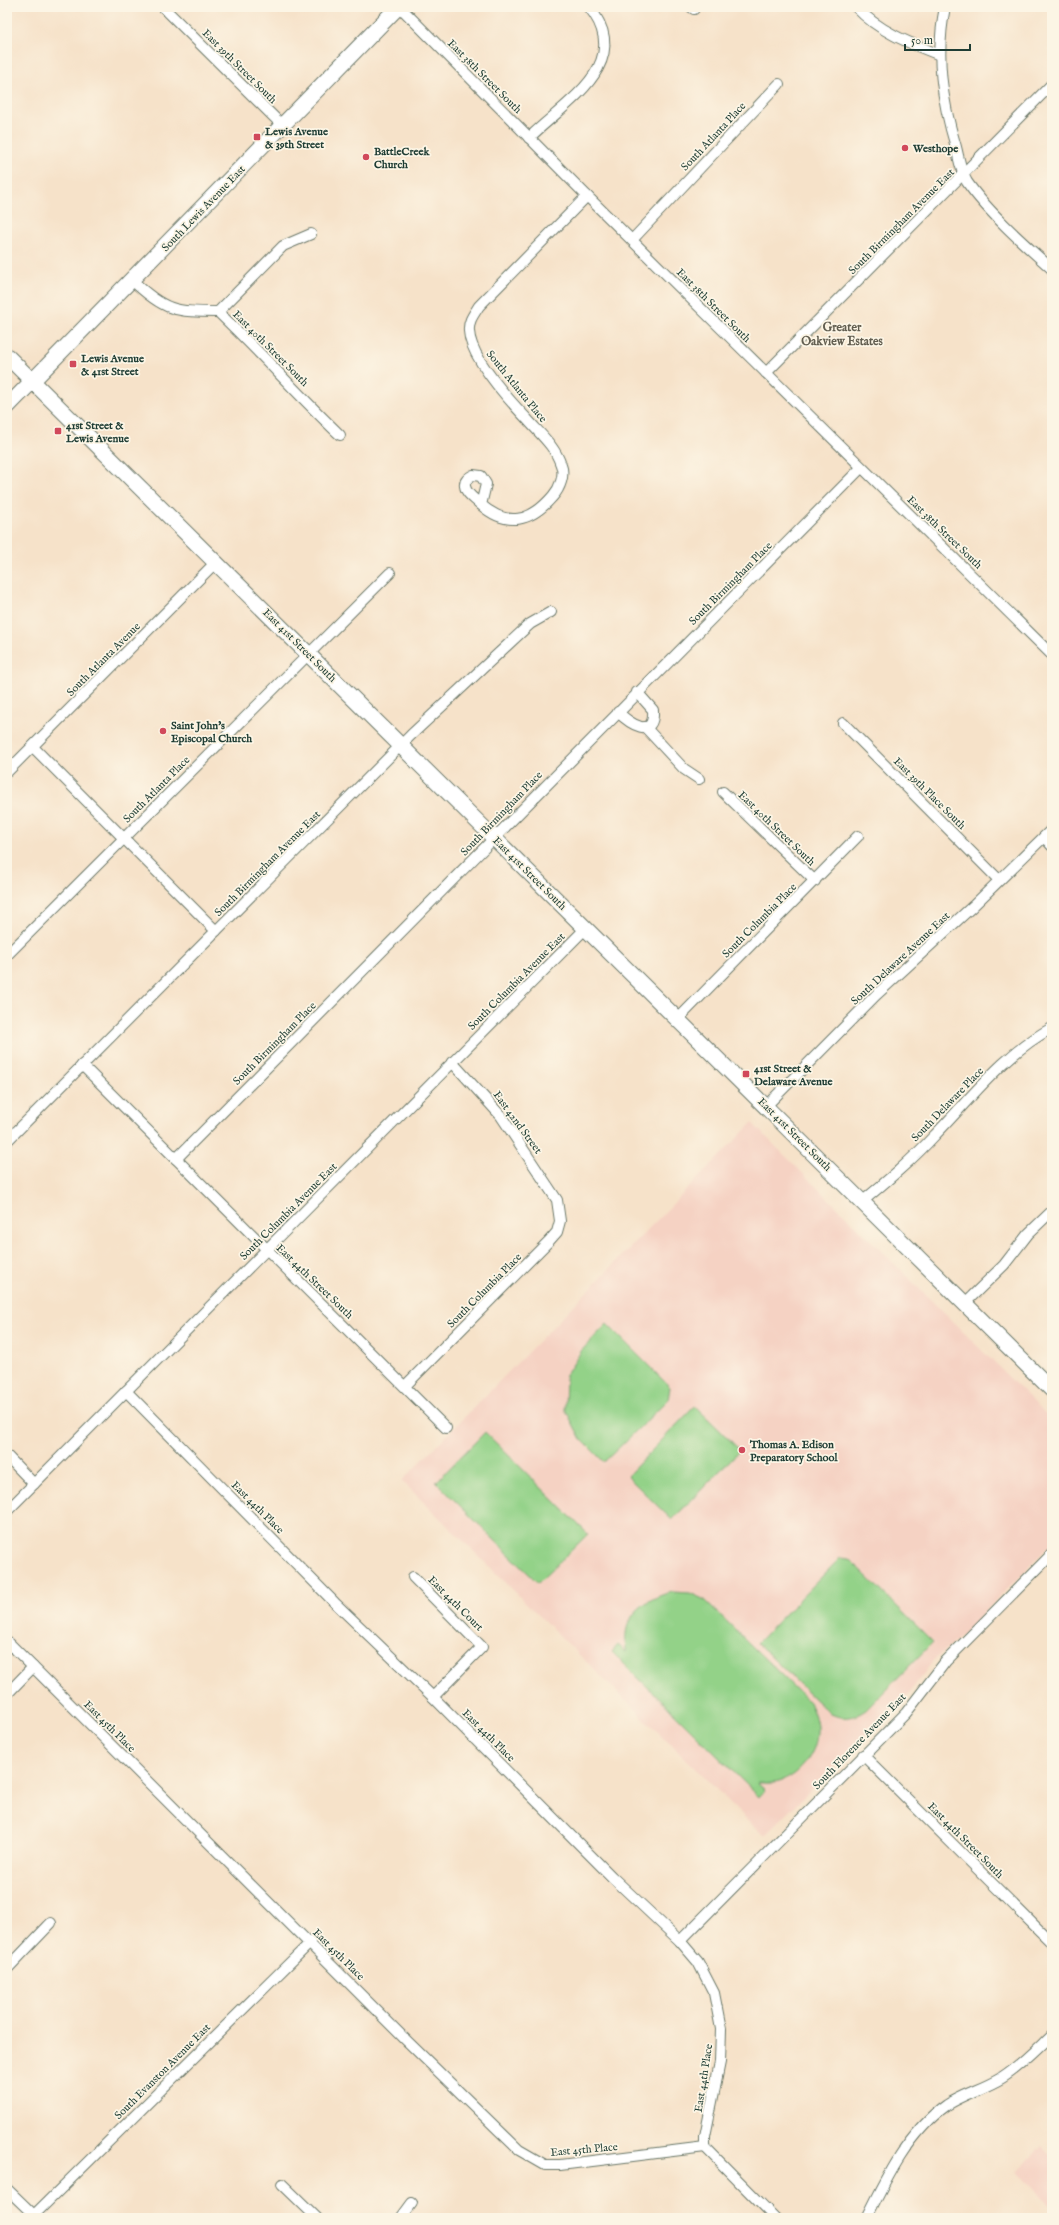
<svg xmlns="http://www.w3.org/2000/svg" width="1059" height="2225" font-family="'IM FELL English',serif">
<rect width="100%" height="100%" fill="#fcf5e5"/>
<filter id="ink" filterUnits="userSpaceOnUse"><feTurbulence type="fractalNoise" baseFrequency=".025" numOctaves="2"/><feDisplacementMap in="SourceGraphic" scale="8" xChannelSelector="R" yChannelSelector="G"/><feConvolveMatrix kernelMatrix="1 2 1 2 8 2 1 2 1" color-interpolation-filters="sRGB"/></filter>
<filter id="wash" filterUnits="userSpaceOnUse"><feTurbulence type="fractalNoise" baseFrequency=".012" numOctaves="4" result="noise"/><feDisplacementMap in="SourceGraphic" scale="16" xChannelSelector="R" yChannelSelector="G"/><feGaussianBlur stdDeviation="0.9" result="paint"/><feColorMatrix in="noise" values="0 0 0 0 0 0 0 0 0 0 0 0 0 0 0 0 0 1.4 0 .05"/><feComposite in="paint" operator="in"/></filter>
<g filter="url(#wash)">
<rect width="100%" height="100%" fill="#f6e2c9"/>
<!-- built -->
<g fill="#f5d2c3">
<path d="M752 1123 1052 1420V1543L962 1635 934 1660 909 1693 764 1836 402 1481Z"/>
<path d="M1042 2146 1052 2156V2207L1017 2172Z"/>
</g>
<!-- green -->
<g fill="#93d288" stroke="#59885e">
<path d="M607 1324 670 1387 668 1400 604 1462 581 1439 565 1409 566 1375 582 1350Z"/>
<path d="M695 1406 740 1450 672 1520 627 1476Z"/>
<path d="M485 1432 588 1534 538 1583 436 1482Z"/>
<path d="M840 1558 849 1559 933 1642 866 1710C852 1719 845 1719 830 1714L757 1643Z"/>
<path d="M672 1592 690 1593 705 1600 809 1702C813 1712 818 1722 817 1732 817 1752 801 1774 782 1781 775 1784 766 1783 757 1783L765 1790 759 1797 612 1652 618 1645 626 1652C626 1646 625 1639 626 1633 629 1610 651 1597 672 1592Z"/>
</g>
</g>
<g filter="url(#ink)">
<g fill="none" stroke-linecap="round" stroke-linejoin="round">
<defs>
<g id="minor">
<path d="M163 7 282 125"/>
<path d="M400 7 587 196 1052 655"/>
<path d="M691 7 694 9"/>
<path d="M856 7C878 31 909 43 940 55"/>
<path d="M945 7C935 55 942 101 956 147 959 159 961 172 967 182 987 211 1025 245 1052 269"/>
<path d="M529 138C564 103 636 64 589 7"/>
<path d="M632 240 779 84"/>
<path d="M132 280C164 311 175 312 218 312 260 352 298 395 340 435"/>
<path d="M218 312 283 246 311 234"/>
<path d="M766 373 1052 84"/>
<path d="M481 505 486 484 481 476 473 475C469 477 464 481 465 486 466 494 475 499 480 504 507 528 531 522 553 496 560 488 565 475 561 465 555 446 540 434 527 419 509 400 470 357 469 331 468 321 474 314 479 306L587 196"/>
<path d="M618 712C629 723 655 741 653 710L637 692"/>
<path d="M843 723 999 880"/>
<path d="M645 727 684 769 699 779"/>
<path d="M33 747 216 931"/>
<path d="M7 772 216 562"/>
<path d="M723 792 815 881"/>
<path d="M1044 837 1052 846"/>
<path d="M7 955 390 573"/>
<path d="M677 1020 858 836"/>
<path d="M82 1065 446 1428"/>
<path d="M766 1106 876 995 973 906 1052 829"/>
<path d="M7 1141 411 735 530 624 551 612"/>
<path d="M176 1159 861 468"/>
<path d="M863 1201C888 1180 913 1159 935 1135 972 1097 1005 1053 1052 1028"/>
<path d="M965 1303 1004 1265 1028 1234 1052 1211"/>
<path d="M405 1386 549 1241 557 1232 560 1221 557 1200 501 1116 452 1062"/>
<path d="M126 1391 335 1603 433 1697 612 1877 680 1941 698 1962 714 1993 721 2029 720 2062 705 2136V2147"/>
<path d="M7 1456 34 1484"/>
<path d="M7 1511 586 928"/>
<path d="M413 1577 482 1647 433 1697"/>
<path d="M7 1641 407 2041 519 2150 545 2165H560L705 2147"/>
<path d="M7 1694 33 1667"/>
<path d="M863 1755 1052 1943"/>
<path d="M680 1941 906 1713 946 1661 1052 1554"/>
<path d="M7 1969 51 1923"/>
<path d="M705 2147 775 2218"/>
<path d="M282 2184 317 2218"/>
<path d="M7 2189 37 2218"/>
<path d="M31 2218 311 1942"/>
<path d="M401 2218 412 2203"/>
<path d="M867 2218C887 2177 909 2132 947 2105 964 2094 984 2089 1002 2078 1020 2067 1036 2050 1052 2035"/>
</g>
<g id="secondary">
<path d="M7 356 1052 1390"/>
<path d="M7 407 398 7"/>
</g>
</defs>
<!-- minor casing -->
<use href="#minor" stroke="#6a7768" stroke-width="12"/>
<!-- secondary casing -->
<use href="#secondary" stroke="#6a7768" stroke-width="17"/>
<!-- minor -->
<use href="#minor" stroke="#fff" stroke-width="10"/>
<!-- secondary -->
<use href="#secondary" stroke="#fff" stroke-width="15"/>
</g>
</g>
<!-- markers -->
<g fill="#d1495b" stroke="#fcf5e5" stroke-width="1.5">
<rect x="253" y="133" width="8" height="8" rx="2"/>
<circle cx="905" cy="148" r="4"/>
<circle cx="366" cy="157" r="4"/>
<rect x="69" y="360" width="8" height="8" rx="2"/>
<rect x="54" y="427" width="8" height="8" rx="2"/>
<circle cx="163" cy="731" r="4"/>
<rect x="742" y="1070" width="8" height="8" rx="2"/>
<circle cx="742" cy="1450" r="4"/>
</g>
<g text-anchor="middle" stroke-width="3.5" stroke-linejoin="round" paint-order="stroke">
<!-- street labels -->
<g font-size="11" fill="#1f3d34" stroke="#fcf5e5">
<text transform="translate(240 66) rotate(45)" y="4">East 39th Street South</text>
<text transform="translate(485 76) rotate(45)" y="4">East 38th Street South</text>
<text transform="translate(713 136) rotate(-47)" y="4">South Atlanta Place</text>
<text transform="translate(203 208) rotate(-46)" y="4">South Lewis Avenue East</text>
<text transform="translate(901 221) rotate(-45)" y="4">South Birmingham Avenue East</text>
<text transform="translate(714 305) rotate(45)" y="4">East 38th Street South</text>
<text transform="translate(271 348) rotate(45)" y="4">East 40th Street South</text>
<text transform="translate(517 386) rotate(51)" y="4">South Atlanta Place</text>
<text transform="translate(945 532) rotate(44)" y="4">East 38th Street South</text>
<text transform="translate(730 583) rotate(-45)" y="4">South Birmingham Place</text>
<text transform="translate(300 645) rotate(45)" y="4">East 41st Street South</text>
<text transform="translate(103 659) rotate(-45)" y="4">South Atlanta Avenue</text>
<text transform="translate(156 789) rotate(-45)" y="4">South Atlanta Place</text>
<text transform="translate(930 793) rotate(45)" y="4">East 39th Place South</text>
<text transform="translate(501 813) rotate(-46)" y="4">South Birmingham Place</text>
<text transform="translate(777 828) rotate(44)" y="4">East 40th Street South</text>
<text transform="translate(267 863) rotate(-45)" y="4">South Birmingham Avenue East</text>
<text transform="translate(530 873) rotate(45)" y="4">East 41st Street South</text>
<text transform="translate(759 920) rotate(-45)" y="4">South Columbia Place</text>
<text transform="translate(900 958) rotate(-43)" y="4">South Delaware Avenue East</text>
<text transform="translate(516 981) rotate(-45)" y="4">South Columbia Avenue East</text>
<text transform="translate(274 1043) rotate(-45)" y="4">South Birmingham Place</text>
<text transform="translate(947 1104) rotate(-46)" y="4">South Delaware Place</text>
<text transform="translate(518 1122) rotate(54)" y="4">East 42nd Street</text>
<text transform="translate(795 1134) rotate(45)" y="4">East 41st Street South</text>
<text transform="translate(288 1211) rotate(-45)" y="4">South Columbia Avenue East</text>
<text transform="translate(315 1281) rotate(44)" y="4">East 44th Street South</text>
<text transform="translate(484 1290) rotate(-45)" y="4">South Columbia Place</text>
<text transform="translate(258 1507) rotate(45)" y="4">East 44th Place</text>
<text transform="translate(456 1603) rotate(45)" y="4">East 44th Court</text>
<text transform="translate(110 1726) rotate(45)" y="4">East 45th Place</text>
<text transform="translate(489 1735) rotate(45)" y="4">East 44th Place</text>
<text transform="translate(859 1741) rotate(-46)" y="4">South Florence Avenue East</text>
<text transform="translate(966 1840) rotate(45)" y="4">East 44th Street South</text>
<text transform="translate(339 1954) rotate(45)" y="4">East 45th Place</text>
<text transform="translate(162 2071) rotate(-45)" y="4">South Evanston Avenue East</text>
<text transform="translate(703 2078) rotate(-81)" y="4">East 44th Place</text>
<text transform="translate(584 2149) rotate(-5)" y="4">East 45th Place</text>
</g>
<!-- poi labels -->
<g font-size="11" font-weight="bold" fill="#1f3d34" stroke="#fcf5e5" text-anchor="start">
<text x="265" y="135">Lewis Avenue<tspan x="265" dy="13">&amp; 39th Street</tspan></text>
<text x="913" y="152">Westhope</text>
<text x="374" y="155">BattleCreek<tspan x="374" dy="13">Church</tspan></text>
<text x="81" y="362">Lewis Avenue<tspan x="81" dy="13">&amp; 41st Street</tspan></text>
<text x="66" y="429">41st Street &amp;<tspan x="66" dy="13">Lewis Avenue</tspan></text>
<text x="171" y="729">Saint John's<tspan x="171" dy="13">Episcopal Church</tspan></text>
<text x="754" y="1072">41st Street &amp;<tspan x="754" dy="13">Delaware Avenue</tspan></text>
<text x="750" y="1448">Thomas A. Edison<tspan x="750" dy="13">Preparatory School</tspan></text>
</g>
<!-- neighbourhood labels -->
<g font-size="12" font-weight="bold" fill="#625e50" stroke="#fcf5e5">
<text x="842" y="331">Greater<tspan x="842" dy="14">Oakview Estates</tspan></text>
</g>
</g>
<!-- margin -->
<rect width="1059" height="2225" fill="none" stroke="#fcf5e5" stroke-width="24"/>
<!-- scale -->
<path d="M905 44v6h65v-6" fill="none" stroke="#1f3d34" stroke-width="2"/>
<text x="911" y="44" font-size="12" fill="#1f3d34" stroke="#fcf5e5" stroke-width="3" paint-order="stroke">50 m</text>
</svg>
